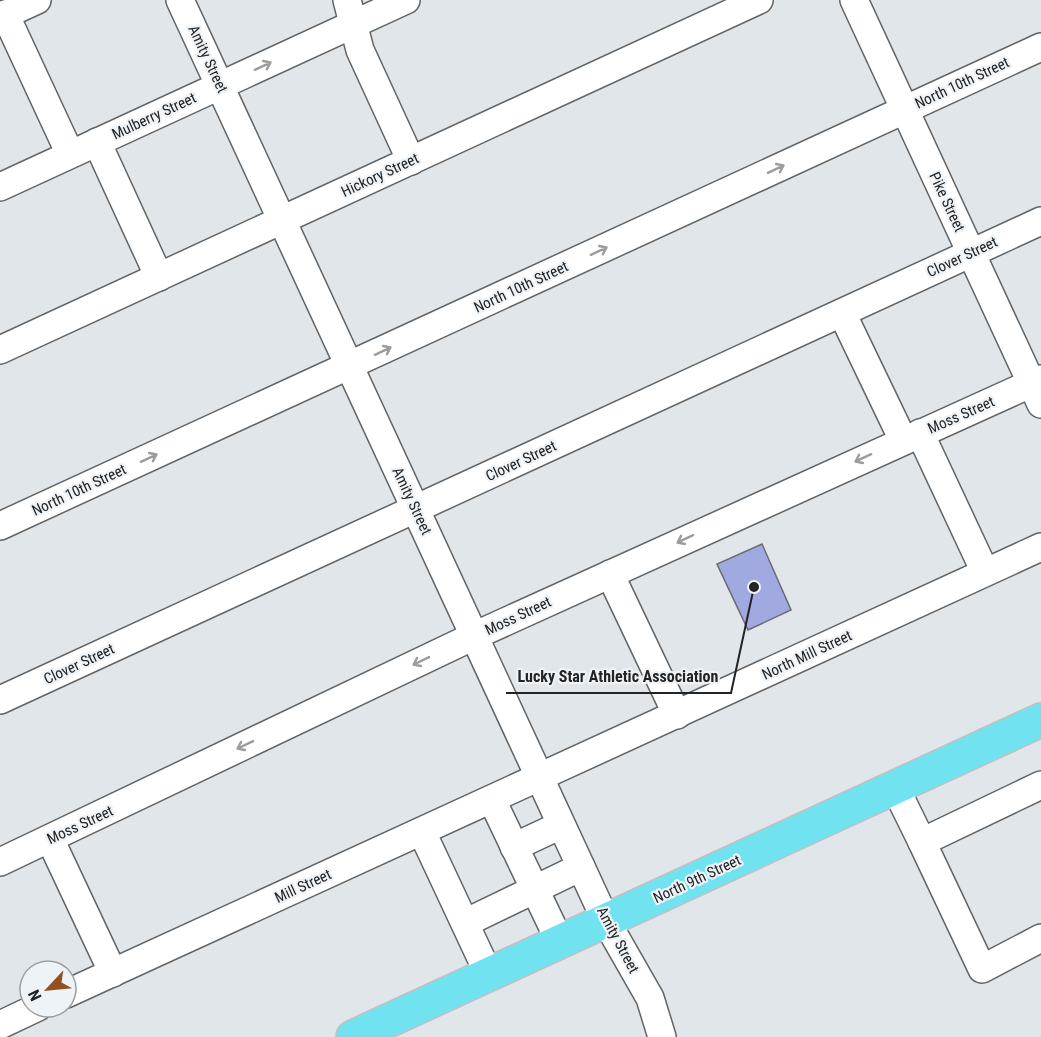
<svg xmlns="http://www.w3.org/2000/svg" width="1041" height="1037" font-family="'Roboto Condensed',sans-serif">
<rect width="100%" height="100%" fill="#e0e6ea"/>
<!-- building -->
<path fill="#a1aae0" stroke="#6a6b70" stroke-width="1.5" d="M762 544 791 610 748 630 717 564Z"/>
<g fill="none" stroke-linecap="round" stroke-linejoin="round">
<defs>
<g id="minor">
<path d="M180 0 606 921 650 998 662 1037"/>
<path d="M347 0 360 50 411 161"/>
<path d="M854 0 1041 404"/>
<path d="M5 14 70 154"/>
<path d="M0 17 37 0"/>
<path d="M97 142 159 277"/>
<path d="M0 187 406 0"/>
<path d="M842 313 903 440"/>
<path d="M0 350 759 0"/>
<path d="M920 433 985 572"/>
<path d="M0 526 1041 47"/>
<path d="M610 574 677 715"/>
<path d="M0 700 1041 221"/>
<path d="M895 787 922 842 1041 785"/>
<path d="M492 800 560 942"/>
<path d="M422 832 489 975"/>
<path d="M50 839 113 973"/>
<path d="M922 842 982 969 1041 938"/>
<path d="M514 847 561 825"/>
<path d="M0 862 474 636 1041 379"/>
<path d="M465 923 581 867"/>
<path d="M66 994 1041 547"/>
<path d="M0 1025 38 1007"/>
</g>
<path id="major" d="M353 1037 1041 720"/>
</defs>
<!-- minor casing -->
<use href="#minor" stroke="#5f6467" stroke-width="30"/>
<!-- major casing -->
<use href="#major" stroke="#c1c1c2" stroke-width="36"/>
<!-- minor -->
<use href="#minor" stroke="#fff" stroke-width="27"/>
<!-- major -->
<use href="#major" stroke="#71e2ef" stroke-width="33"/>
</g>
<!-- one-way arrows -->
<defs><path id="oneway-shaft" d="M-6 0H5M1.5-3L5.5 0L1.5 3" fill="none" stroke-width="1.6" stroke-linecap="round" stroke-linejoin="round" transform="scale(1.5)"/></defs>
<g stroke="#9b9c9c">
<use href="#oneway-shaft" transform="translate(263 66) rotate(-25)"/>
<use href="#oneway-shaft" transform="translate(776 169) rotate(-25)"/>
<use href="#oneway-shaft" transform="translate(599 251) rotate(-25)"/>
<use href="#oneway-shaft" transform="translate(383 351) rotate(-25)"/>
<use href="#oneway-shaft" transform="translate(149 458) rotate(-25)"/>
<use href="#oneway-shaft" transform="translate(863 458) rotate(155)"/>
<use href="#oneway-shaft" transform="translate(685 539) rotate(155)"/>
<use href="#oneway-shaft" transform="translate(421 661) rotate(154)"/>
<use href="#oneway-shaft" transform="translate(245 745) rotate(154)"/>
</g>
<g text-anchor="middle" stroke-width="4.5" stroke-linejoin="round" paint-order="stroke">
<!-- street labels -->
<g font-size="15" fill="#212324" stroke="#eef3f8">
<text transform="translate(208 59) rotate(65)" y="5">Amity Street</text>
<text transform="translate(962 83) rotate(-25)" y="5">North 10th Street</text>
<text transform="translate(154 116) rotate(-25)" y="5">Mulberry Street</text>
<text transform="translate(380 175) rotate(-25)" y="5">Hickory Street</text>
<text transform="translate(947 202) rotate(65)" y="5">Pike Street</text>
<text transform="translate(962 257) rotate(-25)" y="5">Clover Street</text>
<text transform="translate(521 287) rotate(-25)" y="5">North 10th Street</text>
<text transform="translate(961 415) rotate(-24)" y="5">Moss Street</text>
<text transform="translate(521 461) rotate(-25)" y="5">Clover Street</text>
<text transform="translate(79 490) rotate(-25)" y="5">North 10th Street</text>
<text transform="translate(412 501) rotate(65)" y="5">Amity Street</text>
<text transform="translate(518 616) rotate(-25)" y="5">Moss Street</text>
<text transform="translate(807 655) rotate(-25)" y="5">North Mill Street</text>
<text transform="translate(79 664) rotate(-25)" y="5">Clover Street</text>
<text transform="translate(80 825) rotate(-25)" y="5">Moss Street</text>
<text transform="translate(697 879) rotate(-25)" y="5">North 9th Street</text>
<text transform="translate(303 886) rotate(-25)" y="5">Mill Street</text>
<text transform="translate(618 940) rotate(62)" y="5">Amity Street</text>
</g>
</g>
<!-- callouts -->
<path fill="none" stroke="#212324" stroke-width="2" d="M754 587L731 693H506"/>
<circle fill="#212324" stroke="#eef3f8" stroke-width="2" cx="754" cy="587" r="6"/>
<g font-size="16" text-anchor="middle" font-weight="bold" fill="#212324" stroke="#eef3f8" stroke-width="4.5" stroke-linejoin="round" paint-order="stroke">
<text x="618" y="682">Lucky Star Athletic Association</text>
</g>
<!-- north arrow -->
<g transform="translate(48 989) rotate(244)"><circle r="28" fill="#eef3f8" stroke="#9ca0a3" stroke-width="1.5"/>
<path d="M0-4.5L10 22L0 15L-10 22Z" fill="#935020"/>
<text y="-9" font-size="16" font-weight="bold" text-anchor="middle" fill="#212324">N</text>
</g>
</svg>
